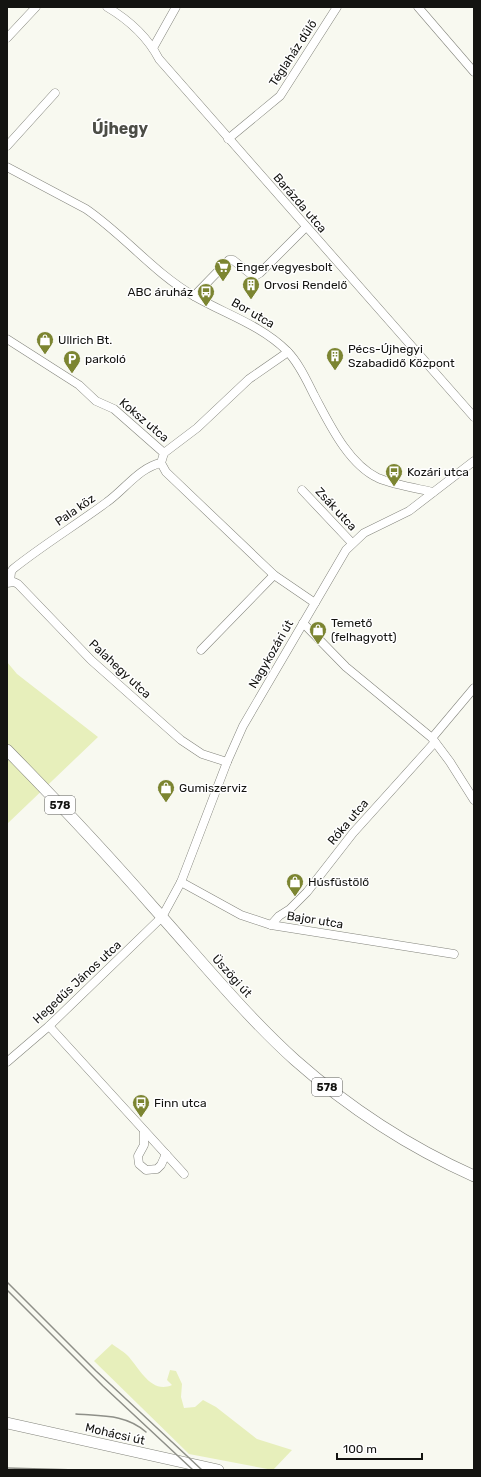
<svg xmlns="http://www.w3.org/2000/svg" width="481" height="1477" font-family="Rubik,sans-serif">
<rect width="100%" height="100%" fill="#f8f9f0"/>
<!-- green -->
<g fill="#e7efbb">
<path d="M7 662 17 674 98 737 7 824Z"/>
<path d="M112 1344C117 1348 125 1352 129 1357 140 1370 152 1394 172 1385L167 1380 170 1370 176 1371 182 1384 181 1397 184 1408 195 1407 203 1400 216 1407 257 1439 292 1450 273 1470 189 1454 94 1361Z"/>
</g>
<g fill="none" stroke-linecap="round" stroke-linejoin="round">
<defs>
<g id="minor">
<path d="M107 7C129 20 147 36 159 59L474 417"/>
<path d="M418 7 474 72"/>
<path d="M7 38 36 7"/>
<path d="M153 48 176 7"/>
<path d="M228 139 280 96 337 7"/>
<path d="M7 146 55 93"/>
<path d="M7 167 86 209C124 235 154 273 194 296 225 314 261 325 287 351 299 363 307 381 314 395 329 423 348 464 378 478 395 485 415 488 433 492"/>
<path d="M194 296 229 260H233L252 275 255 276 260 273 306 227"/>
<path d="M7 339 79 385 96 401 114 409 164 453 161 463 166 472 274 575 315 603"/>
<path d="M164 453 197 428 249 379 288 352"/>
<path d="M302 490 352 543"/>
<path d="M10 582 11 572 13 569C43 545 76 525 107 502 124 490 140 467 161 463"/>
<path d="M7 583 14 582 18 584 91 660 181 740 202 754 227 762"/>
<path d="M303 623 346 667 432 738"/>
<path d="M201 650 274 575"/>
<path d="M474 688 432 738 450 762 474 800"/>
<path d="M181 882 241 915 271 925 454 954"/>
<path d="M271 925 279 916 290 909 307 892 353 833 435 742"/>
<path d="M49 1026 184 1174"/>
<path d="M7 1062 49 1026 162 917 181 882 227 762 243 726 346 550 364 533 409 511 474 461"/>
<path d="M144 1131V1145L138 1156 139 1164 146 1170 157 1169 161 1165 166 1154"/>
</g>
<g id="major">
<path d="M7 750C57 801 106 853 153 907 199 958 243 1013 295 1060 348 1107 409 1147 474 1176"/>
<path d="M7 1423 218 1470"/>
</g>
</defs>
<!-- minor casing -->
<use href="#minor" stroke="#83847c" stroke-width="9"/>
<!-- major casing -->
<use href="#major" stroke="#83847c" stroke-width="12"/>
<!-- minor -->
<use href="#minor" stroke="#fff" stroke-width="8"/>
<!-- major -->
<use href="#major" stroke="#fff" stroke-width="11"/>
<!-- rail -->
<g stroke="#8e8f88" stroke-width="1.5">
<path d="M7 1282 96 1371 202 1470"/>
<path d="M7 1290 103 1386 193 1470"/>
<path d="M76 1414C101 1416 126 1414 146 1432"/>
<path d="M7 1468 77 1470"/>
</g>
</g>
<!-- icons -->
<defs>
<symbol id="supermarket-pin" viewBox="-11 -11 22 30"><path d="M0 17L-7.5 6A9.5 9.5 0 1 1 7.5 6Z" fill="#7c8531" stroke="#fff"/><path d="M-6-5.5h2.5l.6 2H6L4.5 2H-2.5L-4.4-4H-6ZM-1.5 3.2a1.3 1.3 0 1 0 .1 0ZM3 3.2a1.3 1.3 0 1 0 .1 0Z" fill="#fff"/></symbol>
<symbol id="building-pin" viewBox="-11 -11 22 30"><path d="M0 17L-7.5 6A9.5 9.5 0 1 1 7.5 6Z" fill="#7c8531" stroke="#fff"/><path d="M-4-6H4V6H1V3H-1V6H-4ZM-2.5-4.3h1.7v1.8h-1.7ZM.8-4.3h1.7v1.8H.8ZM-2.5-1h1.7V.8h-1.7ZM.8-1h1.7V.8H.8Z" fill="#fff"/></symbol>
<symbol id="bus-pin" viewBox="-11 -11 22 30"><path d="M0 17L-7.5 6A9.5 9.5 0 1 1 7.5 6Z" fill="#7c8531" stroke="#fff"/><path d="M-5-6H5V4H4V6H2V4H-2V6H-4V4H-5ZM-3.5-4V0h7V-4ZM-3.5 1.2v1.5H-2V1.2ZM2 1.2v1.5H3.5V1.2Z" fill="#fff"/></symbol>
<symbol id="shop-pin" viewBox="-11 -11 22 30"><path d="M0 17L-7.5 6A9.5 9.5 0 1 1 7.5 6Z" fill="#7c8531" stroke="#fff"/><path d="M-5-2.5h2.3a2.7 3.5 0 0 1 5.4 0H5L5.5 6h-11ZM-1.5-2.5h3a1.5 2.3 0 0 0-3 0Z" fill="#fff"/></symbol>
<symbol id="parking-pin" viewBox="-11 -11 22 30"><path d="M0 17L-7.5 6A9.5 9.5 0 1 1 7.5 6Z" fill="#7c8531" stroke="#fff"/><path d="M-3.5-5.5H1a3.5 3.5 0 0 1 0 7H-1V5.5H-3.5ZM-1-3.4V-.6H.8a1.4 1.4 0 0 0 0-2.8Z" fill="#fff"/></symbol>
</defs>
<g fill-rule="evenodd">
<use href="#supermarket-pin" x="213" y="257" width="20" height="27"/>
<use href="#building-pin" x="241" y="275" width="20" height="27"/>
<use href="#bus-pin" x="196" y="282" width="20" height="27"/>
<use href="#shop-pin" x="35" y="330" width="20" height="27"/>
<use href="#building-pin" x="325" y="346" width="20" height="27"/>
<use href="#parking-pin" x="62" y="349" width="20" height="27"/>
<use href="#bus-pin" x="384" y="462" width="20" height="27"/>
<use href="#shop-pin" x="308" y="620" width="20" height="27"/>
<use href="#shop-pin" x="156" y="778" width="20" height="27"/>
<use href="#shop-pin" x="285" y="872" width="20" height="27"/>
<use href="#bus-pin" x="131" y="1093" width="20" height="27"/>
</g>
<g text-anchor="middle" stroke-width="3" stroke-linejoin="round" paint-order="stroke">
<!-- shield labels -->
<g fill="#fff" stroke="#5a5a58" stroke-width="1">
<rect x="45" y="796" width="30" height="18" rx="3"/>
<rect x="312" y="1078" width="30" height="18" rx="3"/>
</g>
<g font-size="11" font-weight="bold" fill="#141411">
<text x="60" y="809">578</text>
<text x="327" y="1091">578</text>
</g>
<!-- street labels -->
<g font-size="12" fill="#141411" stroke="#fff">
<text transform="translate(293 53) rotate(-57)" y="4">Téglaház dűlő</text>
<text transform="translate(300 203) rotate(49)" y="4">Barázda utca</text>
<text transform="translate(253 313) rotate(30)" y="4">Bor utca</text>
<text transform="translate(144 420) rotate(40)" y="4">Koksz utca</text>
<text transform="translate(336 509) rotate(47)" y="4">Zsák utca</text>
<text transform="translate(75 510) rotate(-35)" y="4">Pala köz</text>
<text transform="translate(271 654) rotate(-60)" y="4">Nagykozári út</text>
<text transform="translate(120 669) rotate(43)" y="4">Palahegy utca</text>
<text transform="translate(348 822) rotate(-50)" y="4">Róka utca</text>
<text transform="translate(315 920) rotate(9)" y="4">Bajor utca</text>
<text transform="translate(232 976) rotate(48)" y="4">Üszögi út</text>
<text transform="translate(77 982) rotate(-43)" y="4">Hegedűs János utca</text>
<text transform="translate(115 1434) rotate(13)" y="4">Mohácsi út</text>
</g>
<!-- poi labels -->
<g font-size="12" fill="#141411" stroke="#fff" text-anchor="start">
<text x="236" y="271">Enger vegyesbolt</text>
<text x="264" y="289">Orvosi Rendelő</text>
<text x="193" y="296" text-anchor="end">ABC áruház</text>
<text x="58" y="344">Ullrich Bt.</text>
<text x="348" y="353">Pécs-Újhegyi<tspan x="348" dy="14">Szabadidő Központ</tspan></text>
<text x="85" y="363">parkoló</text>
<text x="407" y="476">Kozári utca</text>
<text x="331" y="627">Temető<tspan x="331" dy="14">(felhagyott)</tspan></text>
<text x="179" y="792">Gumiszerviz</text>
<text x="308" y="886">Húsfüstölő</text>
<text x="154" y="1107">Finn utca</text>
</g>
<!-- district labels -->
<g font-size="16" font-weight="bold" fill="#4c4d46" stroke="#fff">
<text x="120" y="134">Újhegy</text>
</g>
</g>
<!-- border -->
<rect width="481" height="1477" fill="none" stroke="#141411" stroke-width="16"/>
<!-- scale -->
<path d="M337 1453v6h85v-6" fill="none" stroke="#141411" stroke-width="2"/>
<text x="343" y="1453" font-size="12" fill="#141411" stroke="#ffffff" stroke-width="3" paint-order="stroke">100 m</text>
</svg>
